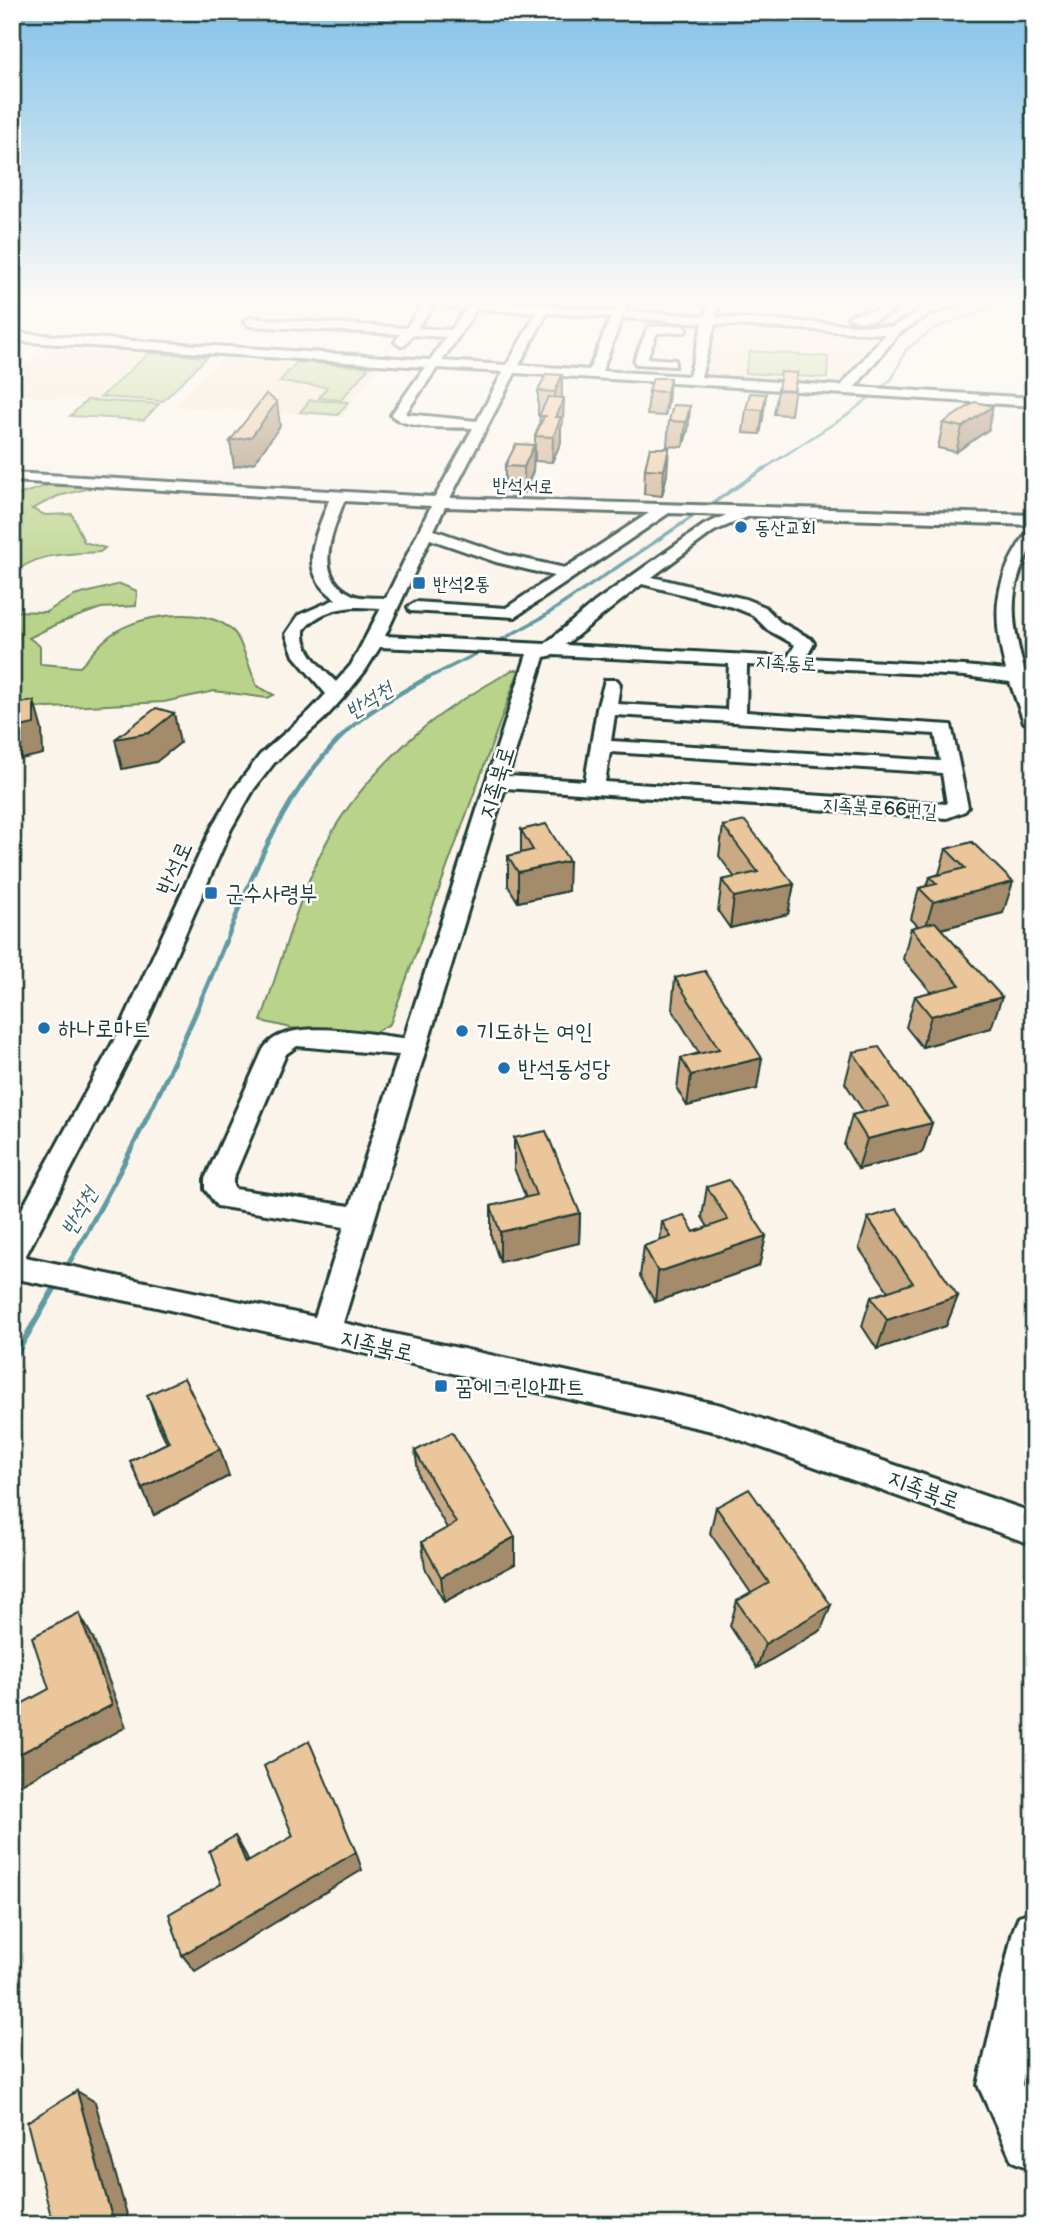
<svg xmlns="http://www.w3.org/2000/svg" width="1046" height="2237" font-family="'Balsamiq Sans','Poor Story',sans-serif">
<rect width="100%" height="100%" fill="#fbf4eb"/>
<filter id="ink" filterUnits="userSpaceOnUse"><feTurbulence type="fractalNoise" baseFrequency=".0143" numOctaves="2"/><feDisplacementMap in="SourceGraphic" scale="14" xChannelSelector="R" yChannelSelector="G"/><feConvolveMatrix kernelMatrix="1 2 1 2 8 2 1 2 1" color-interpolation-filters="sRGB"/></filter>
<g filter="url(#ink)">
<!-- built -->
<g fill="#f6e6d3">
<path d="M713 323 878 331 883 335 844 384 699 373Z"/>
<path d="M51 345 211 356 159 404 12 395V376Z"/>
<path d="M221 357 379 367 342 417 173 406Z"/>
</g>
<!-- green -->
<g fill="#b9d38b" stroke="#6c8860" stroke-width="2">
<path d="M750 351 828 357 827 378 745 373Z"/>
<path d="M149 353 207 357 163 401 101 397Z"/>
<path d="M297 362 369 367 341 400 319 398 327 387 279 382Z"/>
<path d="M87 400 159 404 144 420 70 416Z"/>
<path d="M310 400 348 402 338 415 300 412Z"/>
<path d="M48 485 95 487 58 496 32 509 45 515 72 514 84 542 105 548 100 552C69 554 36 552 12 575V497Z"/>
<path d="M120 584 137 591 136 606 101 608 57 624 29 638 40 646V664L80 667C89 658 96 647 106 639 133 614 205 604 233 631 242 639 251 674 257 686L274 695 267 698 214 691 164 702 49 708 12 706V611L46 612 74 596Z"/>
<path d="M512 670H519L390 1024 369 1035 291 1028 261 1021C280 966 295 908 320 855 341 810 378 768 415 735 444 709 479 690 512 670Z"/>
</g>
<g fill="none" stroke-linecap="round" stroke-linejoin="round">
<!-- stream-far4 -->
<path stroke="#609aa2" stroke-width="2.5" d="M762 470 850 413 892 379 906 350 933 329 999 304"/>
<!-- stream-far3 -->
<g stroke="#609aa2" stroke-width="3.5">
<path d="M492 645 543 617 765 468"/>
<path d="M426 679 484 650"/>
</g>
<!-- stream-far2 -->
<path stroke="#609aa2" stroke-width="4.5" d="M225 944C257 862 293 772 365 716 385 701 407 689 429 677"/>
<!-- stream-far1 -->
<path stroke="#609aa2" stroke-width="5" d="M65 1270C127 1164 180 1056 225 942"/>
<!-- stream -->
<path stroke="#609aa2" stroke-width="6" d="M12 1361 58 1282"/>
<defs>
<g id="minor">
<path d="M423 304H435L417 328 451 330 466 309 447 307 441 304H552L550 307 614 311 616 304H628L625 311 705 316 708 304H720L716 317 892 327 918 312V304H930V307L958 304 928 315 898 334 855 387 1034 398V406L515 373 450 498 1034 515V525L750 516 714 531 652 577 745 599 765 607 780 622 811 639 814 643 806 658 965 666 1006 670C991 613 994 578 1029 530L1034 528C1034 549 1025 556 1019 575 1008 606 1016 641 1025 672L1034 674V684H1029L1034 698V728L1024 722 1010 682 965 676 747 665 746 712 951 725 968 807 965 811 947 818 505 788 343 1323 721 1405 1034 1513V1545L721 1433 143 1304 12 1278V1227L116 1037 211 829 235 788 260 755 310 711 326 694 294 656 286 634 299 615 336 599C295 570 316 537 329 500L12 481V473L435 497 473 428C451 427 406 430 391 415L425 367 12 341V333L430 360 446 337 412 335 405 345 401 346 395 342 400 334 250 326 244 322 250 318 406 328ZM477 309 536 313 507 365 442 361ZM547 313 611 317 589 370 519 365ZM622 318 703 323 689 376 602 371ZM715 324 885 334 841 386 701 377ZM437 368 503 372 477 421 405 414ZM344 501 431 506 386 598C376 597 361 599 353 595 311 576 333 532 344 501ZM445 507 649 513 565 568 506 555 434 530ZM669 513 726 515 704 525 595 602 545 644 385 636 430 539 496 562 554 576 506 608 416 602 408 607 410 611 515 617ZM642 584 733 607 753 615 768 630 795 645 788 657 565 645ZM359 607 381 608 351 665 336 682C322 668 302 652 304 630 316 613 339 607 359 607ZM380 647 527 654 404 1038C368 1035 284 1014 263 1050L205 1179V1189L217 1206 344 1227 315 1317 25 1257 140 1037 231 829 254 789 274 763 324 719 343 698 365 671ZM554 655 729 664 727 710 617 704 620 684 617 680H605L597 709 585 781 508 776 544 657ZM615 715 935 734 940 761 611 741ZM610 752 942 773 947 804 605 782ZM297 1046 399 1055 350 1206 235 1189 233 1186V1179L286 1054Z"/>
<path d="M886 304H898C888 319 864 327 848 317 860 309 874 317 886 304Z"/>
<path d="M681 325 687 329 685 332 657 333 647 358 675 360V366L636 364 634 361 648 327Z"/>
<path d="M1034 1911V2029L1022 2084 1034 2108V2170L1012 2161 978 2085 1013 1931 1019 1916Z"/>
</g>
</defs>
<!-- minor casing -->
<use href="#minor" stroke="#1f3d34" stroke-width="6"/>
<!-- minor -->
<use href="#minor" fill="#fff" fill-rule="evenodd"/>
</g>
<!-- wall -->
<g fill="#caaa85" stroke="#1f3d34" stroke-width="2">
<path d="M797 373 791 415 774 414 778 390Z"/>
<path d="M546 374 562 398 563 422 561 428V442L552 462 535 461V436L539 426 540 415H538V391Z"/>
<path d="M670 378 668 402 665 416 647 415 649 391Z"/>
<path d="M766 394 760 434 743 433 746 409Z"/>
<path d="M690 406 688 430 683 447 667 446 669 421Z"/>
<path d="M943 423 988 430 956 452 938 448Z"/>
<path d="M534 445 533 471 524 493 505 492V466Z"/>
<path d="M650 448 667 474 662 496 644 494 645 469Z"/>
<path d="M723 826 794 884 788 914 730 928 718 911 722 880 735 878 719 856Z"/>
<path d="M521 830 568 891 518 902 508 886V856L521 853Z"/>
<path d="M972 842 1003 913 941 929 991 1028 922 1047 906 1027 915 996 931 992 903 959 911 928 918 926 911 919 919 888 927 886 930 877 939 874 946 849Z"/>
<path d="M675 978 757 1089 687 1106 677 1089 681 1058 699 1053 672 1009Z"/>
<path d="M853 1052 932 1123 922 1153 858 1169 844 1145 852 1115 864 1112 845 1083Z"/>
<path d="M514 1138 580 1213 579 1243 500 1262 491 1236V1206L526 1198 514 1168Z"/>
<path d="M707 1187 766 1236 759 1266 655 1302 640 1276 644 1246 660 1241 662 1222 694 1232 708 1227 702 1217Z"/>
<path d="M868 1218 958 1296 946 1326 877 1349 862 1326 871 1297 888 1291 859 1248Z"/>
<path d="M147 1395 229 1476 154 1515 130 1461 167 1443 158 1424Z"/>
<path d="M415 1451 515 1564 444 1602 425 1568 422 1542 447 1528 419 1478Z"/>
<path d="M716 1507 821 1630 757 1668 730 1626 737 1601 751 1593 710 1533Z"/>
</g>
<!-- shaded-wall -->
<g fill="#a48b6c" stroke="#1f3d34" stroke-width="2">
<path d="M562 375V399L555 416V392Z"/>
<path d="M670 378 668 402 665 416 667 392Z"/>
<path d="M766 394 763 419 760 434 763 410Z"/>
<path d="M564 398 563 422 561 428V442L552 462 553 437 556 417Z"/>
<path d="M277 402 280 426 255 462 234 467 230 441Z"/>
<path d="M690 406 688 430 683 447 686 422Z"/>
<path d="M993 406 988 430 956 452 962 427Z"/>
<path d="M534 445 533 471 524 493V467Z"/>
<path d="M669 448 667 474 662 496 664 470Z"/>
<path d="M34 701 42 730 43 754 21 759 12 729Z"/>
<path d="M174 713 180 743 156 762 122 769 115 739Z"/>
<path d="M569 861 568 891 518 902V872Z"/>
<path d="M1013 882 1003 913 924 933 933 902Z"/>
<path d="M794 884 788 914 730 928 734 897Z"/>
<path d="M1002 997 991 1028 922 1047 931 1016Z"/>
<path d="M762 1058 757 1089 687 1106 691 1075Z"/>
<path d="M932 1123 922 1153 858 1169 867 1139Z"/>
<path d="M580 1213 579 1243 500 1262V1232Z"/>
<path d="M766 1236 759 1266 655 1302 658 1272Z"/>
<path d="M958 1296 946 1326 877 1349 887 1320Z"/>
<path d="M220 1449 229 1476 154 1515 142 1488Z"/>
<path d="M515 1537V1564L444 1602 441 1577Z"/>
<path d="M831 1605 821 1630 757 1668 765 1644Z"/>
<path d="M79 1613 93 1638 126 1727 12 1789V1758L112 1705Z"/>
<path d="M235 1836 246 1855 256 1882 246 1863Z"/>
<path d="M356 1852 362 1870 195 1971 182 1955Z"/>
<path d="M77 2091 95 2102 130 2225H114Z"/>
</g>
<!-- building -->
<g fill="#ebc69b" stroke="#1f3d34" stroke-width="2">
<path d="M781 372 797 373 794 391 778 390Z"/>
<path d="M546 374 562 375 555 392 538 391Z"/>
<path d="M653 378H670L667 392 649 391Z"/>
<path d="M750 393 766 394 763 410 746 409Z"/>
<path d="M266 394 277 402 251 437 230 441Z"/>
<path d="M548 397 564 398 556 417H561L553 437 535 436 544 416H547H539Z"/>
<path d="M975 402 993 406 962 427 943 423Z"/>
<path d="M673 405 690 406 686 422 669 421Z"/>
<path d="M516 444 534 445 524 467 505 466Z"/>
<path d="M650 448H669L664 470 645 469Z"/>
<path d="M34 701V724L12 729V704Z"/>
<path d="M156 708 174 713 149 733 115 739Z"/>
<path d="M745 821 794 884 734 897 722 880 758 872 723 826Z"/>
<path d="M546 824 569 861 518 872 508 856 533 850 521 830Z"/>
<path d="M972 842 1013 882 933 902 919 888 937 884 930 877 965 868 946 849Z"/>
<path d="M935 922 1002 997 931 1016 915 996 960 985 911 928Z"/>
<path d="M705 971 762 1058 691 1075 681 1058 719 1049 675 978Z"/>
<path d="M879 1047 932 1123 867 1139 852 1115 889 1106 853 1052Z"/>
<path d="M546 1131 580 1213 500 1232 491 1206 536 1195 514 1138Z"/>
<path d="M729 1180 766 1236 658 1272 644 1246 671 1237 662 1222 684 1215 694 1232 728 1220 707 1187Z"/>
<path d="M897 1209 958 1296 887 1320 871 1297 913 1283 868 1218Z"/>
<path d="M184 1378 220 1449 142 1488 130 1461 169 1442 147 1395Z"/>
<path d="M452 1432 515 1537 441 1577 422 1542 456 1523 415 1451Z"/>
<path d="M749 1489 831 1605 765 1644 737 1601 769 1583 716 1507Z"/>
<path d="M79 1613 112 1705 12 1758V1709L49 1689 32 1637Z"/>
<path d="M309 1741 356 1852 182 1955 169 1914 221 1884 209 1851 235 1836 246 1863 293 1836 264 1766Z"/>
<path d="M77 2091 114 2225H45L52 2220 27 2122Z"/>
</g>
</g>
<!-- sky -->
<linearGradient id="sky" x2="0" y2="1"><stop stop-color="#83c2e9"/><stop offset="0.49" stop-color="#fdfaf6"/><stop offset="1" stop-color="#fdfaf6" stop-opacity="0"/></linearGradient>
<rect width="1046" height="617" fill="url(#sky)"/>
<!-- markers -->
<g fill="#1f6fb2" stroke="#fff" stroke-width="2.5">
<circle cx="741" cy="527" r="7"/>
<rect x="412" y="576" width="14" height="14" rx="3.5"/>
<rect x="204" y="886" width="14" height="14" rx="3.5"/>
<circle cx="44" cy="1028" r="7"/>
<circle cx="462" cy="1031" r="7"/>
<circle cx="504" cy="1068" r="7"/>
<rect x="434" y="1379" width="14" height="14" rx="3.5"/>
</g>
<g text-anchor="middle" stroke-width="5" stroke-linejoin="round" paint-order="stroke">
<!-- far-street labels -->
<g font-size="19" fill="#1f3d34" stroke="#fff">
<text transform="translate(523 485) rotate(2)" y="7">반석서로</text>
<text transform="translate(786 662) rotate(3)" y="7">지족동로</text>
<text transform="translate(880 807) rotate(4)" y="7">지족북로66번길</text>
</g>
<!-- far-poi labels -->
<g font-size="19" fill="#1f3d34" stroke="#fff" text-anchor="start">
<text x="755" y="534">동산교회</text>
<text x="433" y="590">반석2통</text>
</g>
<!-- far-water labels -->
<g font-size="21" font-style="italic" fill="#3a6462" stroke="#fff">
<text transform="translate(369 700) rotate(-32)" y="7">반석천</text>
<text transform="translate(79 1211) rotate(-60)" y="7">반석천</text>
</g>
<!-- street labels -->
<g font-size="23" fill="#1f3d34" stroke="#fff">
<text transform="translate(496 782) rotate(-73)" y="8">지족북로</text>
<text transform="translate(174 868) rotate(-66)" y="8">반석로</text>
<text transform="translate(377 1345) rotate(13)" y="8">지족북로</text>
<text transform="translate(924 1489) rotate(20)" y="8">지족북로</text>
</g>
<!-- poi labels -->
<g font-size="23" fill="#1f3d34" stroke="#fff" text-anchor="start">
<text x="225" y="901">군수사령부</text>
<text x="58" y="1036">하나로마트</text>
<text x="476" y="1039">기도하는 여인</text>
<text x="518" y="1076">반석동성당</text>
<text x="455" y="1394">꿈에그린아파트</text>
</g>
</g>
<!-- margin -->
<rect width="1046" height="2237" fill="none" stroke="#fff" stroke-width="42"/>
<rect x="21" y="21" width="1004" height="2195" fill="none" stroke="#1f3d34" stroke-width="2.5" filter="url(#ink)"/>
</svg>
